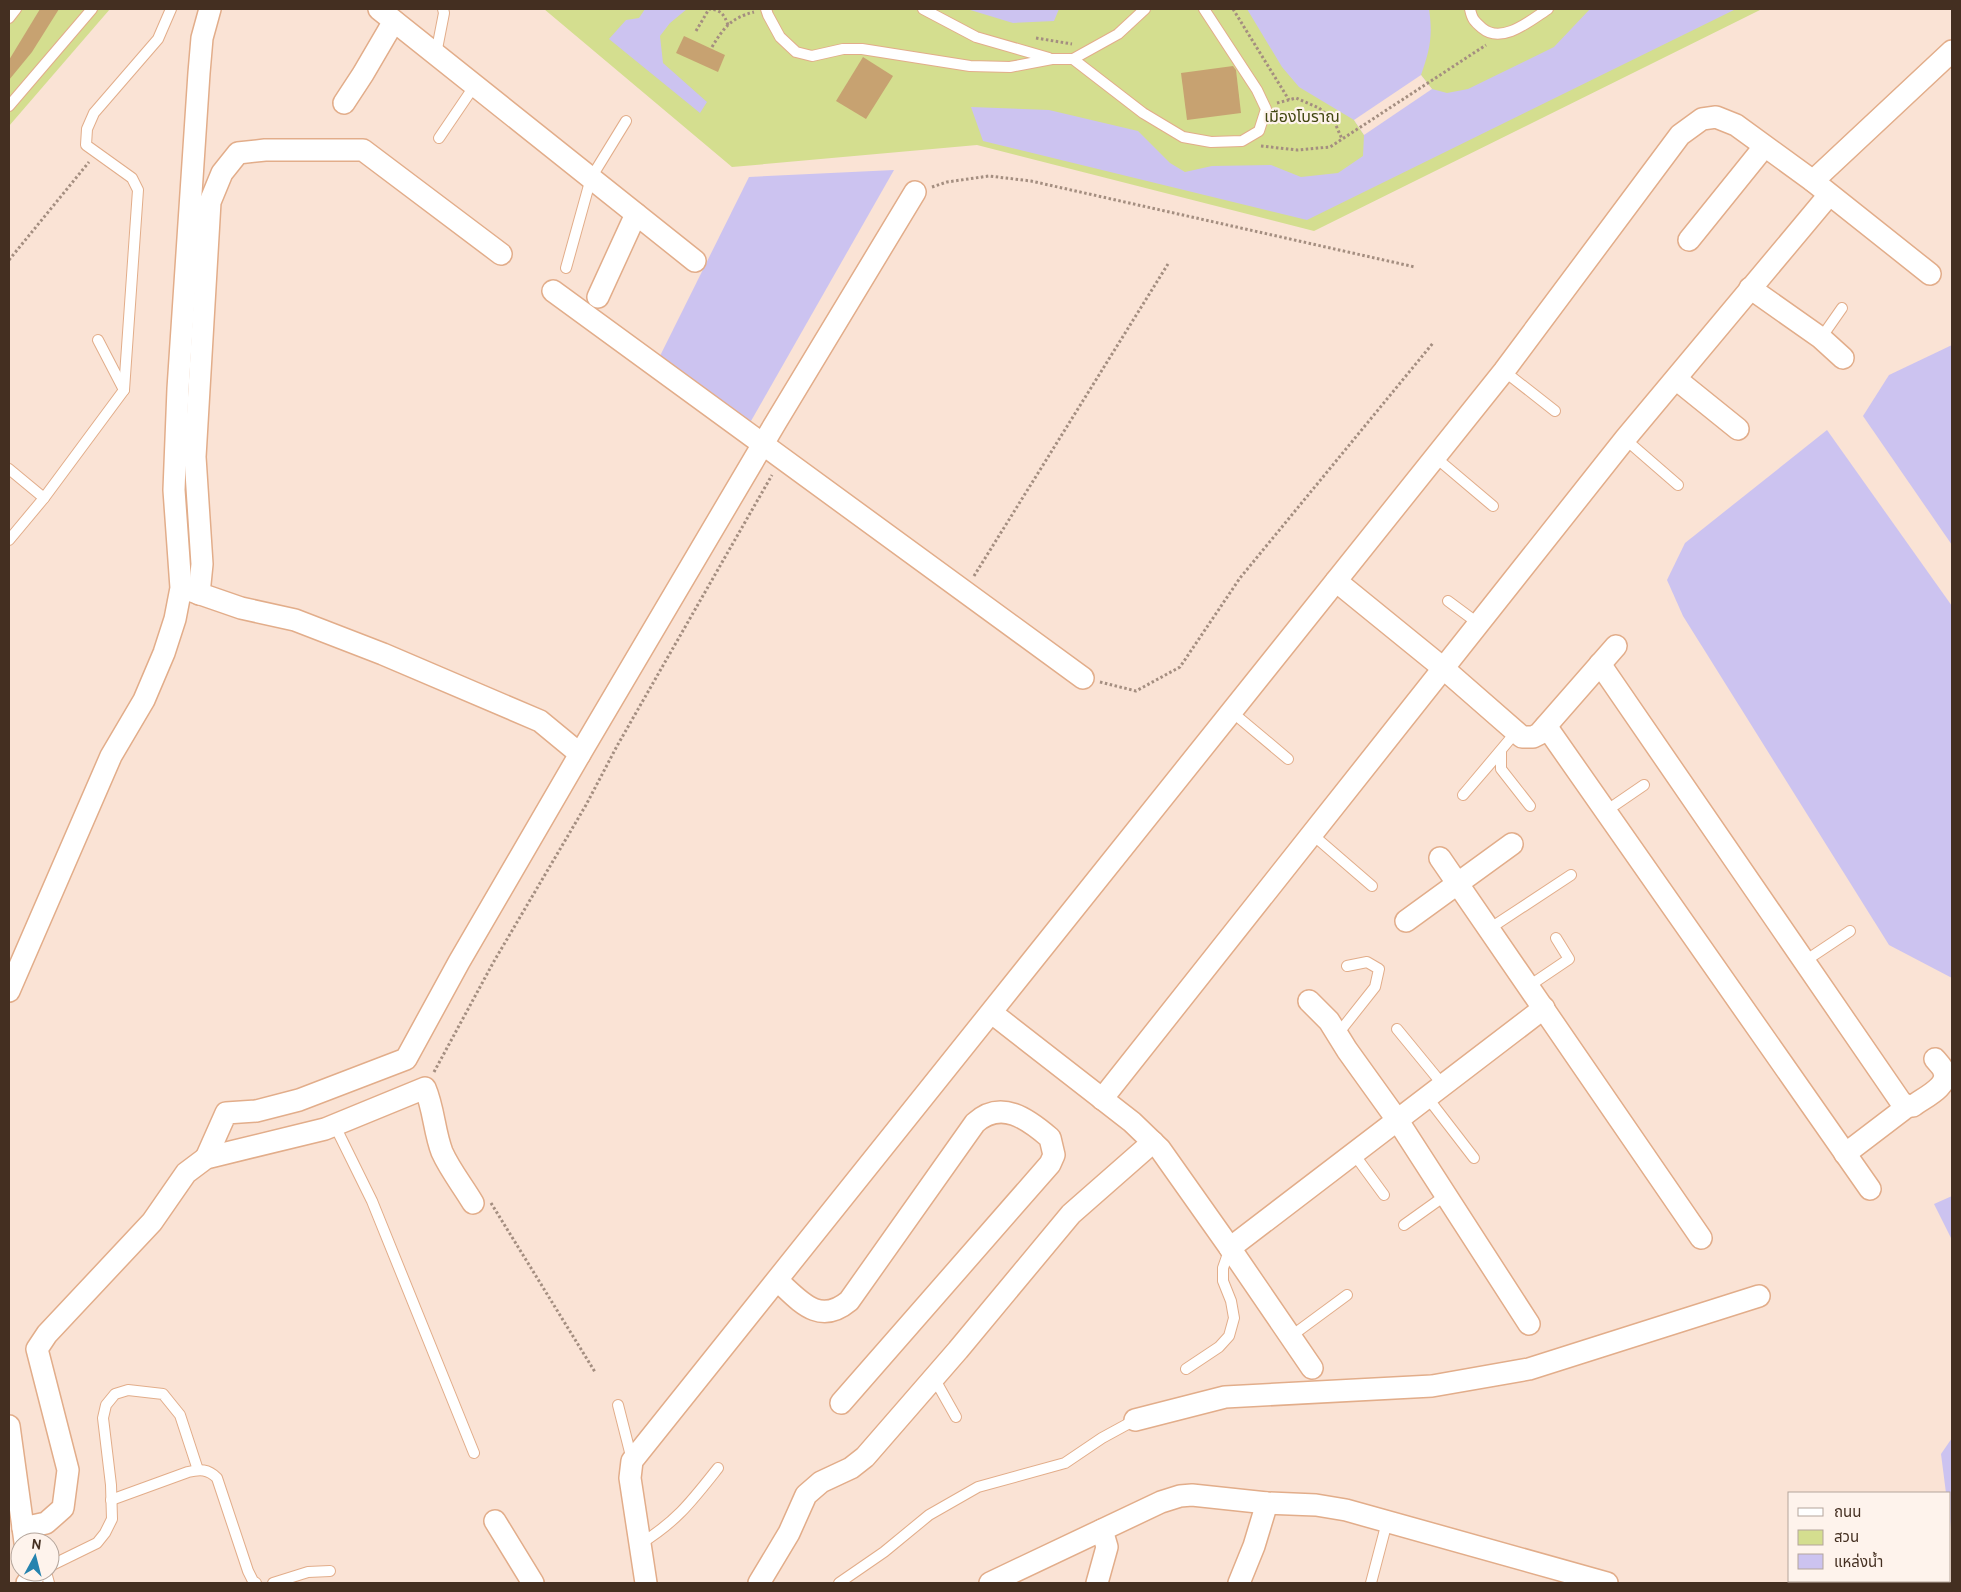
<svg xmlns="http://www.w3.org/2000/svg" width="1961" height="1592" font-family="Cabin,'Noto Sans Thai',sans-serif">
<rect width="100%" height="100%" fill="#fae3d5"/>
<!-- green -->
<g fill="#d4de8f">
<path d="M9 9H110L9 126Z"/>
<path d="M544 9H1762L1314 231 977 145 732 167Z"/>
</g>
<!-- water -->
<g fill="#ccc3f0">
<path d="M645 9H687L670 23 660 36 663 63 707 102 700 113 609 39 626 20 639 18Z"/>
<path d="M967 9H1059L1054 21 1013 23Z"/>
<path d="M1247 9H1429C1433 35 1430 50 1421 75L1432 89 1447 93 1468 89 1554 47 1590 9H1736L1307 220 983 141 971 107 1049 110 1138 131 1170 163 1185 172 1212 166 1271 165 1301 177 1338 173 1363 156 1364 135 1354 120 1299 87 1282 67Z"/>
<path d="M894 170 747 428 656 364 749 177Z"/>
<path d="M1952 345V545L1863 416 1889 375Z"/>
<path d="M1827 430 1952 606V978L1889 945 1683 616 1667 580 1685 543Z"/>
<path d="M1952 1196V1240L1934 1204Z"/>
<path d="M1952 1438V1538L1950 1519V1493H1946L1941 1454Z"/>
</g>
<!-- pier -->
<path fill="#fae3d5" d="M1421 75 1432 89 1364 135 1354 120Z"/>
<!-- building -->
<g fill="#c7a271">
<path d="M40 9H59L32 52 9 80V60Z"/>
<path d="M684 36 725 55 718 72 676 53Z"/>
<path d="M863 57 893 76 866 119 836 101Z"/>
<path d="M1233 66 1236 70 1241 113 1187 120 1181 73Z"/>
</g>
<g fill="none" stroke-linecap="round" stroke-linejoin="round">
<defs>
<g id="lane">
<path d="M766 9 768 15 780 37 796 52 812 56 843 49H862L970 66 1010 67 1052 59H1073L1118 34 1145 9"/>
<path d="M923 9 976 37 1049 58"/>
<path d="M1470 9C1472 19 1474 21 1482 28 1502 45 1531 20 1548 9"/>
<path d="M9 18 16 9"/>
<path d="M436 54 444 13 443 9"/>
<path d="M1073 59 1143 113 1183 137 1211 142 1242 141 1259 131 1266 109 1257 90 1204 9"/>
<path d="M9 106 92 9"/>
<path d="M439 138 475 85"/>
<path d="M566 268 591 178 626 121"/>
<path d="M1821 338 1842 308"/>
<path d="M98 340 124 390"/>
<path d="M1504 371 1555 411"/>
<path d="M1625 439 1678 485"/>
<path d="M1435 457 1493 506"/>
<path d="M9 469 44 498"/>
<path d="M9 540 44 498 124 390 138 190 132 178 86 145 87 129 94 113 158 39 171 9"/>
<path d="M1448 601 1479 624"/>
<path d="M1232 712 1288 759"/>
<path d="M1516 732 1463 795 1501 751V769L1530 806"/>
<path d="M1606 811 1644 785"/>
<path d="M1313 835 1372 886"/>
<path d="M1489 929 1571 875"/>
<path d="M1805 961 1850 931"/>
<path d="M1529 986 1569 959 1556 938"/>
<path d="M1397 1029 1443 1085"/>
<path d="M1337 1035 1375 987 1379 969 1367 962 1347 966"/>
<path d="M1427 1097 1474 1158"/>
<path d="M335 1126 372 1201 474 1453"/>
<path d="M1354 1154 1384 1195"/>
<path d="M1404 1225 1446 1195"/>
<path d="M1290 1337 1347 1295"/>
<path d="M1186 1369 1219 1347 1229 1336 1234 1318 1231 1301 1223 1281V1268L1230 1248"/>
<path d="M934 1378 956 1417"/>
<path d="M618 1405 632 1460"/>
<path d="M111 1500 188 1472C200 1469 208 1469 217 1478L248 1571 253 1581 256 1583"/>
<path d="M640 1544C677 1521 691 1502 718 1468"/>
<path d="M50 1566 97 1543 105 1533 112 1519 111 1485 103 1418 106 1405 115 1394 128 1390 163 1394 180 1415 198 1470"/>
<path d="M46 1572 49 1583"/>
<path d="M273 1583 308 1572 330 1571"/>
<path d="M839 1583 884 1552 929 1515 978 1487 1065 1463 1102 1438 1135 1420"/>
<path d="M1371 1583 1387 1522"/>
</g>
<g id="street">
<path d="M379 9 695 261"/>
<path d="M344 103 363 74 394 21"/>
<path d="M1813 181 1952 51"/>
<path d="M1689 240 1764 147"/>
<path d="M1750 288 1821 338 1843 358"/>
<path d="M553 291 1083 678"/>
<path d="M598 297 636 214"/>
<path d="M1676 379 1738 429"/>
<path d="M1336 581 1443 668 1522 737H1533L1539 734 1616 646"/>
<path d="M186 589 241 608 295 620 383 654 540 721 580 754"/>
<path d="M199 594 202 564 195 457 210 202 222 173 238 153 265 150H363L501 254"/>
<path d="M1600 664 1901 1102 1908 1106H1913C1923 1098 1949 1087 1944 1072 1943 1067 1938 1063 1935 1059"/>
<path d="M1546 726 1870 1189"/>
<path d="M1440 858 1701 1238"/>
<path d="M1406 921 1512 844"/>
<path d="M9 991 111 756 144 700 164 653 175 619 181 588 174 490 178 389 199 73 202 38 210 9"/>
<path d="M1309 1001 1329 1021 1347 1050 1398 1121 1529 1324"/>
<path d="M992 1013 1132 1122 1160 1149 1230 1248 1312 1368"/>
<path d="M1102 1099 1625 439 1829 195"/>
<path d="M1845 1154 1908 1106"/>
<path d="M206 1158 226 1113 256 1111 299 1100 406 1059 459 962 580 754 776 422 915 192"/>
<path d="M1230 1248 1544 1008"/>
<path d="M778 1281C800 1301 819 1326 849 1301L975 1123C1001 1099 1028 1119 1050 1138L1054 1155 1050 1164 841 1403"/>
<path d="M1135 1420 1225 1397 1432 1386 1529 1369 1759 1296"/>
<path d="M9 1426 25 1542"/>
<path d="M495 1521 533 1583"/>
<path d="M23 1528 46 1523 63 1508 68 1470 37 1349 47 1334 152 1222 186 1173 206 1158 325 1129 425 1088C434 1109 434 1131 442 1152 450 1170 463 1186 473 1203"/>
<path d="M27 1583 35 1574V1572"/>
<path d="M646 1583 630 1478 632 1461 1504 371 1680 135 1702 119 1716 117 1736 125 1813 181 1930 274"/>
<path d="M759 1583 789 1533 806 1495 821 1482 851 1468 865 1457 958 1350 1071 1214 1153 1142"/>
<path d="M990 1583 1161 1502 1180 1496 1192 1495 1267 1503 1316 1505 1346 1510 1607 1583"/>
<path d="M1097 1583 1107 1547 1102 1530"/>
<path d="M1239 1583 1254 1546 1267 1503"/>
</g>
</defs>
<!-- lane casing -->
<use href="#lane" stroke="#e2ad8a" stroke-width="12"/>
<!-- street casing -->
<use href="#street" stroke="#e2ad8a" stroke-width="24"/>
<!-- path -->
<g stroke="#a48e80" stroke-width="3" stroke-dasharray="2.5 2.5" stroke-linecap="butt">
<path d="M1233 9 1289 100"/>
<path d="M696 31 709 9C721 10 724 14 728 25"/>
<path d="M1036 38 1072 44"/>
<path d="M712 47C724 27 731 18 754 12"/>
<path d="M1277 103 1296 98 1319 108 1334 121 1342 139"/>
<path d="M1261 146 1297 150 1330 147 1486 45"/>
<path d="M932 187 947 182 989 176 1031 181 1415 267"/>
<path d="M9 260 89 162"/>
<path d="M974 576 1168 264"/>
<path d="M1100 682 1136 691 1180 667 1240 578 1433 343"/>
<path d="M434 1072 493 963 586 805 617 746 772 475"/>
<path d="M491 1203 595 1372"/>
</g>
<!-- lane -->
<use href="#lane" stroke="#fff" stroke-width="10"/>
<!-- street -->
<use href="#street" stroke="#fff" stroke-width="21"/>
</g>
<g text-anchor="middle" stroke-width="4.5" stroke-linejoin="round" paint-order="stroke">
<!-- park labels -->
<g font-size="16" fill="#424711" stroke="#fef3ec">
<text x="1302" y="122">เมืองโบราณ</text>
</g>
</g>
<!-- border -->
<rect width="1961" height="1592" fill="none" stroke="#442f21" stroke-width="20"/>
<!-- legend -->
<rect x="1788" y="1492" width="162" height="90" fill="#fef3ec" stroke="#b4a59b"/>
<rect x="1798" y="1508" width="25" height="8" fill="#ffffff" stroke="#b4a59b"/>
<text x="1834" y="1517" font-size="15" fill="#442f21">ถนน</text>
<rect x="1798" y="1530" width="25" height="15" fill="#d4de8f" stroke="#b4a59b"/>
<text x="1834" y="1542" font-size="15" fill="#442f21">สวน</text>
<rect x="1798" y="1554" width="25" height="15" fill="#ccc3f0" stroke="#b4a59b"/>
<text x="1834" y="1567" font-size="15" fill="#442f21">แหล่งน้ำ</text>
<!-- north arrow -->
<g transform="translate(35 1557) rotate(7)"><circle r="24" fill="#fef3ec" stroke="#b4a59b"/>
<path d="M0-4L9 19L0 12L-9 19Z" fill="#2583af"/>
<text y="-8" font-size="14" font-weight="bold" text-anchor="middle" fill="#442f21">N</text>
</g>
</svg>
